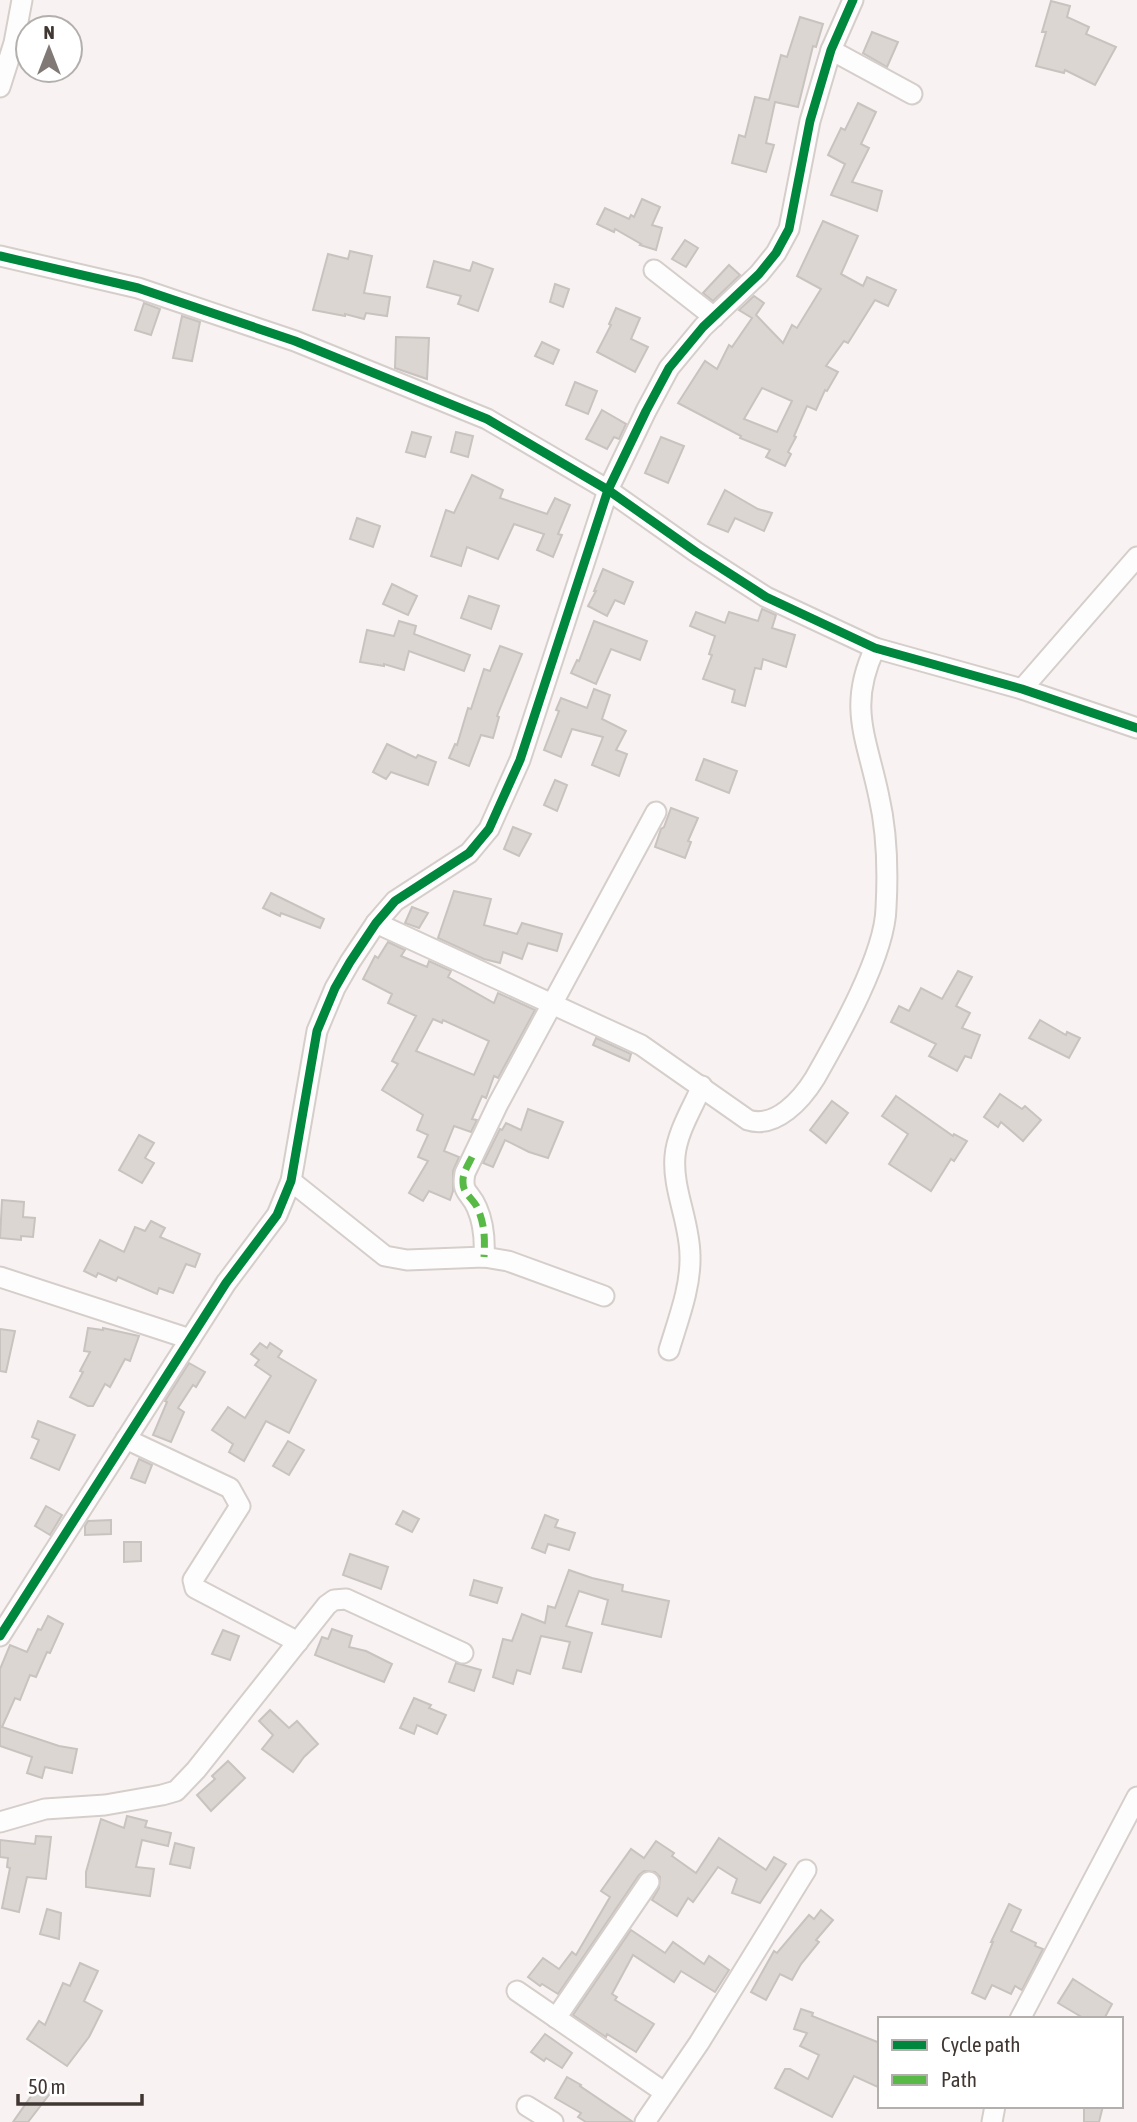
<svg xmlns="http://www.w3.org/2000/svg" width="1137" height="2122" font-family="'Asap Condensed',sans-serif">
<rect width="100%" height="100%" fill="#f8f3f2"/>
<!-- building -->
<g fill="#dbd6d2" stroke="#c8c3bf" stroke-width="2" fill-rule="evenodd">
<path d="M1051 1 1070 6 1067 17 1089 27 1086 34 1116 47 1095 85 1065 70 1064 73 1036 66 1046 32H1042Z"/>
<path d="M800 17 823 24 816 47 813 46 798 107 775 102 766 143 774 145 766 172 732 163 739 135 745 137 755 97 769 100 781 55 787 57Z"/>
<path d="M872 32 898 42 887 67 863 53Z"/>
<path d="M858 103 876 112 861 144 869 148 852 182 882 191 877 211 831 195 845 164 828 155 841 128 845 130Z"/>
<path d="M642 199 660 207 652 225 662 228 656 250 640 245 641 244 615 229 614 232 597 224 605 208 629 219 631 215 634 217Z"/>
<path d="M823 221 858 236 841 274 863 286 867 277 896 290 888 306 875 300 848 343 844 341 826 366 838 372 827 391 825 390 816 410 807 406 794 436 796 437 788 452 791 454 785 466 766 457 770 450 740 438 741 436 678 403 705 361 717 369 729 345 732 347 752 318 739 310 754 296 764 303 756 315 783 343 792 325 797 328 821 289 797 276ZM762 388 792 401 777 432 744 419Z"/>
<path d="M685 240 698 248 686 267 672 259Z"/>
<path d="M350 251 372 256 364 293 390 297 387 316 366 313 364 319 345 314V316L313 310 328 254 348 259Z"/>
<path d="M434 261 470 271 473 262 493 269 478 311 458 304 461 296 427 287Z"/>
<path d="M729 265 740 275 713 301 703 293Z"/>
<path d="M555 284 569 289 563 307 550 302Z"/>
<path d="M144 303 160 309 151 335 135 330Z"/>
<path d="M616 308 640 318 631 339 648 347 635 372 597 352 611 325 609 324Z"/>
<path d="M182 316 200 322 192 361 173 358Z"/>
<path d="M396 337 429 338 427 379 395 368Z"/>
<path d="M542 342 559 350 553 364 535 356Z"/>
<path d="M575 382 597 391 588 414 566 405Z"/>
<path d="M602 410 626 424 619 439 614 437 607 449 586 439Z"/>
<path d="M412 432 431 437 425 457 406 452Z"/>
<path d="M456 432 473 436 468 457 451 452Z"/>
<path d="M661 437 684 446 668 483 645 473Z"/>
<path d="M472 475 503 490 500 498 547 514 555 498 570 505 558 534 562 535 553 557 537 550 544 534 514 524 498 559 467 547 461 566 431 556 446 510 454 513Z"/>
<path d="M725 490 758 509 772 513 764 531 735 518 728 532 708 524Z"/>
<path d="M357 518 380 526 373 547 350 539Z"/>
<path d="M603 569 633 582 624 604 615 600 607 616 588 606 596 591H594Z"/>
<path d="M392 584 417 596 408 615 383 604Z"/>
<path d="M469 596 499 606 491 629 461 618Z"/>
<path d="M762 609 776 615 772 628 795 635 786 667 763 659 761 669 755 668 745 706 732 702 735 690 703 679 712 655 709 654 715 636 690 626 696 612 725 623 729 612 758 621Z"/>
<path d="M399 621 416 626 414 634 470 655 464 671 409 651 404 670 384 664V666L360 662 367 630 394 636Z"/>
<path d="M594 621 647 641 640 660 611 649 596 684 571 673 577 660 579 661Z"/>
<path d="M500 646 522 654 497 716 499 717 493 738 481 735 469 766 449 758 455 744 457 745 468 708 471 709 484 669 490 671Z"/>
<path d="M594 689 610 695 602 719 626 731 616 750 627 754 619 776 592 765 603 737 572 729 561 757 544 750 559 711 556 710 561 698 587 708Z"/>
<path d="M387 744 416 758 418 755 436 762 428 785 391 772 386 779 373 772Z"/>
<path d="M704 759 737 771 729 793 696 780Z"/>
<path d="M555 780 567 785 557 811 544 805Z"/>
<path d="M671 808 698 818 688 841 691 842 685 858 655 847 661 829 664 827Z"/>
<path d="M513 827 531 834 519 856 504 849Z"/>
<path d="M454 891 491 899 484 925 517 934 522 923 562 934 557 951 528 943 522 959 503 952 500 963 484 959 438 938Z"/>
<path d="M271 893 324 919 320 928 281 913 280 916 263 908Z"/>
<path d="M412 907 428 913 419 928 405 923Z"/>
<path d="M388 942 405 950 401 956 427 967 429 961 451 971 448 977 494 1003 498 993 535 1010 498 1078 494 1076 486 1098 482 1096 472 1119 477 1120 471 1132 454 1126 444 1151 459 1157 453 1171V1191L450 1200 429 1191 423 1201 409 1193 428 1161 418 1157 428 1135 417 1130 423 1115 382 1090 398 1064 392 1061 416 1016 388 1003 392 994 363 979 375 956 378 958ZM433 1019 442 1023 443 1020 489 1041 474 1075 416 1051Z"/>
<path d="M958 971 972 977 956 1006 970 1013 962 1028 980 1035 971 1058 965 1056 957 1071 929 1056 936 1044 891 1022 899 1006 909 1011 921 988 942 999Z"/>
<path d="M1040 1020 1066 1035 1067 1032 1080 1038 1069 1058 1029 1038Z"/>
<path d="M596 1038 631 1054 629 1061 593 1045Z"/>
<path d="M1000 1094 1022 1109 1025 1106 1041 1120 1023 1141 1001 1122 998 1127 984 1117Z"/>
<path d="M896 1096 953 1136 954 1134 967 1141 954 1161 951 1159 931 1191 889 1164 908 1134 882 1116Z"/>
<path d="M832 1101 848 1113 826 1143 810 1130Z"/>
<path d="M528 1109 563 1122 548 1158 529 1152 505 1140 493 1167 483 1163 500 1129 502 1130 506 1123 521 1130Z"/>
<path d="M139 1135 154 1143 145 1158 154 1163 142 1183 119 1170Z"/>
<path d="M2 1200 24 1202 23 1217 35 1218 33 1237 21 1236V1240L0 1238Z"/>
<path d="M151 1221 165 1228 160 1237 200 1254 195 1267 186 1264 173 1293 159 1288 157 1294 118 1277 116 1281 98 1273 96 1277 84 1271 100 1240 124 1252 135 1227 145 1231Z"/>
<path d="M88 1328 103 1330V1328L139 1336 130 1361 125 1359 110 1387 105 1384 93 1406H88L70 1397 83 1372 80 1371 90 1352 84 1351Z"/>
<path d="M0 1329 15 1331 6 1372 0 1371Z"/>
<path d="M260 1343 267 1348 270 1343 282 1351 278 1357 316 1380 289 1433 266 1421 244 1461 229 1452 233 1444 212 1430 228 1407 245 1418 271 1376 255 1365 259 1360 251 1354Z"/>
<path d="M189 1363 205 1372 196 1387 193 1385 178 1408 184 1412 171 1442 153 1435 167 1402 165 1401Z"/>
<path d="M38 1421 75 1435 59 1470 31 1458 39 1440 32 1437Z"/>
<path d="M288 1441 304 1450 289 1475 273 1466Z"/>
<path d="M139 1459 152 1465 145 1483 131 1478Z"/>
<path d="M46 1506 62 1515 50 1535 35 1526Z"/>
<path d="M403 1511 419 1519 412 1532 396 1524Z"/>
<path d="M545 1515 558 1520 555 1527 575 1533 569 1550 548 1544 545 1553 532 1548Z"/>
<path d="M111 1520V1534L85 1535V1526L88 1521Z"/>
<path d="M124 1542H141V1561L124 1562Z"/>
<path d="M350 1554 388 1567 381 1589 343 1575Z"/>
<path d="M569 1570 592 1578 623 1585 622 1591 669 1601 661 1637 602 1624 608 1600 579 1591 566 1626 592 1633 581 1672 563 1668 570 1642 541 1636 530 1674 517 1670 513 1684 493 1677 503 1639 512 1641 522 1614 545 1623 548 1606 555 1608Z"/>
<path d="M474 1580 502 1588 497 1603 470 1595Z"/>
<path d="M48 1616 63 1624 50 1653 47 1652 36 1677 30 1675 20 1700 15 1698 2 1727 59 1746 77 1749 72 1773 45 1767 42 1778 27 1773 32 1757 0 1746V1669L10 1645 27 1652 38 1629 41 1630Z"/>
<path d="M332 1629 352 1636 349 1647 366 1651 392 1664 384 1682 315 1655 322 1637 328 1639Z"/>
<path d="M223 1630 239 1636 230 1660 212 1654Z"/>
<path d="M456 1663 481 1670 474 1691 449 1682Z"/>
<path d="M414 1698 431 1705 429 1708 446 1715 437 1734 417 1725 414 1734 400 1728Z"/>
<path d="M270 1710 289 1728 297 1721 318 1744 304 1757 293 1772 262 1749 273 1735 259 1721Z"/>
<path d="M228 1761 245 1778 211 1811 197 1795 215 1779 212 1776Z"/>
<path d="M127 1816 147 1821 145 1827 171 1833 168 1846 142 1840 136 1867 154 1869 150 1896 86 1887V1872L101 1819 124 1828Z"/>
<path d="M36 1836 51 1837 46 1879 27 1877 19 1912 2 1908 10 1868 7 1867 8 1858 0 1857V1840L35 1844Z"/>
<path d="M719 1838 766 1870 774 1857 786 1864 760 1903 732 1893 737 1879 718 1867 693 1902 688 1898 677 1916 652 1900 659 1888 660 1877 655 1872 644 1871 639 1875 558 1994 542 1984 540 1986 528 1977 543 1958 559 1969 572 1952 576 1955 610 1897 601 1891 631 1849 644 1858 656 1841 674 1853 672 1856 696 1873Z"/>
<path d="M175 1843 194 1848 190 1868 170 1864Z"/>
<path d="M1009 1904 1021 1910 1011 1931 1036 1943 1035 1946 1043 1949 1022 1990 1015 1986 1011 1994 992 1985 985 1999 972 1993 993 1942H991Z"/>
<path d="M47 1909 61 1913 59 1939 40 1934Z"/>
<path d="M821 1910 833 1920 816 1940 819 1942 801 1964 792 1980 780 1974 766 2000 751 1992 774 1951 777 1953 809 1915 814 1919Z"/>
<path d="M631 1930 665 1953 673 1942 704 1964 709 1956 729 1970 715 1992 681 1971 674 1982 633 1955 612 1994 617 1997 615 2000 654 2024 636 2052 607 2034 606 2037 573 2015Z"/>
<path d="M80 1963 98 1971 84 2001 102 2011 89 2037 67 2066 27 2039 39 2021 45 2025 63 1983 70 1986Z"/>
<path d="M1073 1979 1112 2004 1104 2019H1085L1058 2003Z"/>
<path d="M801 2009 813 2013 812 2016 880 2043V2088L854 2076 832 2117 775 2088 785 2069H790L808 2079 819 2055 800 2046 807 2033 794 2029Z"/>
<path d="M545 2034 572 2053 562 2068 546 2058 544 2061 531 2052Z"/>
<path d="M567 2077 581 2085 580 2086 633 2122H586L578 2117 581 2113 555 2098Z"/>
<path d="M41 2082 52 2091 28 2122H13Z"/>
<path d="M1084 2106H1103L1099 2122H1084Z"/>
</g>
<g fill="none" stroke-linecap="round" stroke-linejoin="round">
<defs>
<g id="minor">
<path d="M831 50 912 94"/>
<path d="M0 87 14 43 22 0"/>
<path d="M0 256 138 288 295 341 487 419 608 490 696 552 766 597 875 648 1022 689 1137 728"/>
<path d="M654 270 714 317"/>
<path d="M1022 689 1137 557"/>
<path d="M376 923 641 1045 748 1120C776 1129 802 1099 815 1078 839 1036 885 955 886 908 888 872 887 832 879 797 867 738 847 707 875 648"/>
<path d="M291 1181 385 1256 407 1260 484 1257 508 1261 604 1296"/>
<path d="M484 1257C485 1240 484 1224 477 1208 470 1191 461 1194 465 1173L498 1104 656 812"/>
<path d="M0 1277 190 1339"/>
<path d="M669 1350C678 1320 691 1287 690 1256 690 1222 672 1189 675 1156 677 1132 693 1107 702 1086"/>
<path d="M126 1439 230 1488 240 1506 193 1580 195 1588 298 1642"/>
<path d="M0 1636 226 1283 277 1215 291 1181 317 1031 335 988 350 962 376 923 395 901 469 853 489 829 520 760 608 490 646 411 669 368 703 327 759 274 776 253 789 229 810 121 831 50 853 0"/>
<path d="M0 1822 45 1809 105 1805 162 1795 176 1791 196 1770 327 1605 334 1600 346 1599 463 1653"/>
<path d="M517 1991 664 2092"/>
<path d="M556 2018 649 1882"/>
<path d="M1020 2019 1137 1797"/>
<path d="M527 2106 553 2122"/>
<path d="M645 2122 699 2043 806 1870"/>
<path d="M992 2122 995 2106"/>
</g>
</defs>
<!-- minor casing -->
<use href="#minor" stroke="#d5cecb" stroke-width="23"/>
<!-- minor -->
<use href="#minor" stroke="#fefdfd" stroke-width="19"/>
<!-- quiet -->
<path stroke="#58b947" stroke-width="7" stroke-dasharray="14 7" stroke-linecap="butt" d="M472 1157C468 1165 462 1174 463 1183 463 1193 473 1199 477 1207 485 1224 485 1240 484 1257"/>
<defs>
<g id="cycleway">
<path d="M0 256 138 288 295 341 487 419 608 490 696 552 766 597 875 648 1022 689 1137 728"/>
<path d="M0 1636 226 1283 277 1215 291 1181 317 1031 335 988 350 962 376 923 395 901 469 853 489 829 520 760 608 490 646 411 669 368 703 327 759 274 776 253 789 229 810 121 831 50 853 0"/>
</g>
</defs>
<!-- cycleway casing -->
<use href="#cycleway" stroke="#fff" stroke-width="13"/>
<!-- cycleway -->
<use href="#cycleway" stroke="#00873e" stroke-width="9"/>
</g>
<!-- legend -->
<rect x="878" y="2017" width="245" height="91" fill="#ffffff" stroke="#b3afad" stroke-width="2"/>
<rect x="892" y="2040" width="35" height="10" fill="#00873e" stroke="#b3afad" stroke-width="2"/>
<text x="941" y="2052" font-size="21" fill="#403732">Cycle path</text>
<rect x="892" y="2075" width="35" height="10" fill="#58b947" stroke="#b3afad" stroke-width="2"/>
<text x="941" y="2087" font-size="21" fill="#403732">Path</text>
<!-- north arrow -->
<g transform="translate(49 49)"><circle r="33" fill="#ffffff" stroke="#b3afad" stroke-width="2"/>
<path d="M0-5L12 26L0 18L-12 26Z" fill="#807975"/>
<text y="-10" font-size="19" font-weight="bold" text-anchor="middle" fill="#403732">N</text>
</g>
<!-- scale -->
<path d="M18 2094v10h124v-10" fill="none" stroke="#403732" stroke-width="3.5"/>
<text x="28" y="2094" font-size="21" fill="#403732" stroke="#ffffff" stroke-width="5" paint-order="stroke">50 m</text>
</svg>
